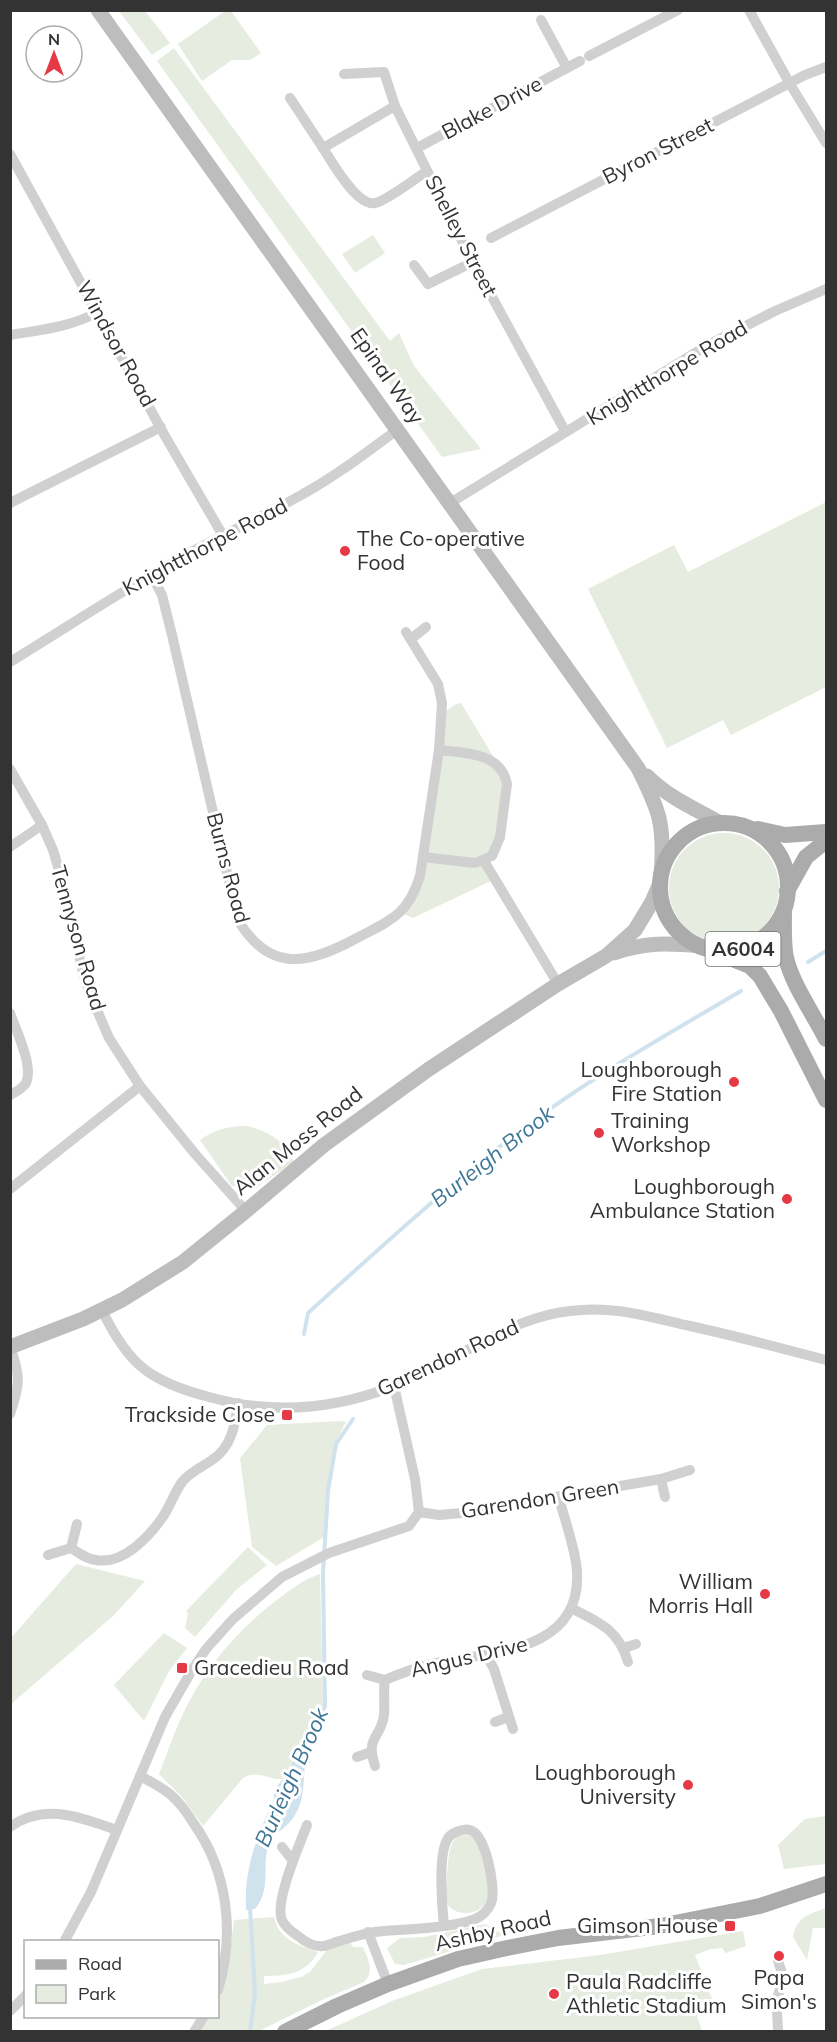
<svg xmlns="http://www.w3.org/2000/svg" width="837" height="2042" font-family="Mulish,sans-serif">
<rect width="100%" height="100%" fill="#fff"/>
<!-- green -->
<g fill="#e6ecdf">
<path d="M119 11H145L170 43 152 55Z"/>
<path d="M225 11H231L261 53 250 60H232L202 81 178 44Z"/>
<path d="M174 48 390 341 399 333 414 366 481 449 442 457 157 61Z"/>
<path d="M373 235 385 253 355 273 342 254Z"/>
<path d="M826 502V687L731 735 723 720 667 748 588 589 674 545 688 572Z"/>
<path d="M461 703 505 776 500 837 484 861 495 879 413 918 401 913 415 894 443 713 456 704Z"/>
<circle cx="724" cy="888" r="55"/>
<path d="M247 1126C269 1132 284 1140 294 1162L254 1189 232 1186 200 1140C215 1129 229 1126 247 1126Z"/>
<path d="M340 1421 346 1422 335 1443 329 1477 324 1537 276 1566 252 1547 240 1458 267 1425Z"/>
<path d="M248 1547 267 1565 236 1590 195 1637 185 1628 188 1613 186 1611Z"/>
<path d="M76 1564 145 1581 113 1616 11 1704V1638Z"/>
<path d="M320 1574 323 1706 297 1760 294 1758 283 1779C268 1780 257 1769 243 1778L203 1826 183 1798 159 1774C166 1756 173 1736 181 1718 202 1671 236 1631 277 1600 290 1590 304 1579 320 1574Z"/>
<path d="M164 1633 187 1648 169 1671 144 1721 114 1685Z"/>
<path d="M826 1816V1864L784 1869 778 1845 805 1819Z"/>
<path d="M470 1835C480 1840 482 1853 484 1863 486 1874 491 1889 487 1899 482 1916 454 1918 446 1902 443 1895 447 1883 447 1875 449 1862 447 1845 458 1836Z"/>
<path d="M826 1908V1928H813L807 1960 793 1937C796 1917 810 1914 826 1908Z"/>
<path d="M274 1917C279 1940 298 1945 318 1952 306 1974 287 1976 264 1976V1984L282 1982 301 1977 310 1972 327 1950 351 1943 353 1947H363C368 1959 375 1971 364 1982L324 1999 259 2031 199 2032 208 2017 218 2016V1997L229 1963 234 1920Z"/>
<path d="M485 1924 501 1933V1936L404 1965 395 1964 387 1948 400 1938 424 1937Z"/>
<path d="M743 1931 746 1946 726 1953 722 1948 711 1949 695 1955 713 2001 701 2005 695 1994 699 2004 697 2016 702 2031H326L392 2001 482 1969 600 1955Z"/>
</g>
<!-- water -->
<path fill="#cfe2ee" d="M294 1758 305 1763C303 1786 305 1808 287 1825 282 1830 274 1834 270 1841 260 1863 273 1888 255 1909L246 1910C244 1866 257 1837 274 1799 273 1787 279 1785 285 1777 289 1772 291 1764 294 1758Z"/>
<g fill="none" stroke-linecap="round" stroke-linejoin="round">
<!-- stream -->
<g stroke="#cfe2ee" stroke-width="4">
<path d="M808 962 826 951"/>
<path d="M304 1334 308 1313C383 1245 458 1176 540 1116 604 1070 673 1031 741 991"/>
<path d="M297 1765 325 1706 323 1574 328 1491 336 1444 353 1419"/>
<path d="M250 2032 255 1993 250 1907"/>
</g>
<!-- street -->
<g stroke="#d0d0d0" stroke-width="10">
<path d="M749 10 790 84 826 143"/>
<path d="M541 20 567 68"/>
<path d="M589 56 678 10"/>
<path d="M344 74 384 72 395 106 466 249 565 431"/>
<path d="M290 98 323 148"/>
<path d="M395 106 323 148C332 162 357 207 375 203 386 201 416 178 427 171"/>
<path d="M417 148 580 61"/>
<path d="M10 154 165 436 222 534"/>
<path d="M491 238 805 75 826 67"/>
<path d="M414 265 428 284 473 262"/>
<path d="M10 335C41 330 71 327 98 312"/>
<path d="M10 503 161 427"/>
<path d="M450 503 708 345 775 311 826 289"/>
<path d="M151 574 162 595 172 635 238 920C270 974 309 964 357 938 391 920 408 915 420 876L439 750 442 703 438 684 406 632"/>
<path d="M411 639 426 627"/>
<path d="M10 662C67 627 123 590 182 557 221 535 263 517 303 494 336 476 367 452 397 430"/>
<path d="M10 769 42 825 53 850 61 877 83 973 90 994 109 1038 140 1086 196 1155 246 1211"/>
<path d="M10 847 42 825"/>
<path d="M423 857 475 863 492 856 500 837 507 784C501 752 464 753 439 750"/>
<path d="M484 861 558 984"/>
<path d="M10 1013C16 1030 34 1067 26 1083 22 1089 16 1092 10 1095"/>
<path d="M10 1189 140 1086"/>
<path d="M102 1310C128 1365 151 1382 209 1397 270 1414 332 1410 391 1387 418 1377 443 1361 469 1349 502 1332 532 1315 570 1311 613 1305 649 1317 690 1326 736 1336 781 1348 826 1360"/>
<path d="M10 1347C21 1376 20 1385 10 1414"/>
<path d="M661 1479 665 1497"/>
<path d="M419 1512 439 1515 462 1513 661 1479 690 1470"/>
<path d="M71 1548 77 1524"/>
<path d="M48 1555 71 1548C79 1553 86 1559 96 1560 122 1565 148 1538 162 1518 170 1507 174 1493 182 1482 190 1472 202 1467 212 1460 232 1447 235 1425 238 1403"/>
<path d="M571 1608C599 1622 619 1630 628 1662"/>
<path d="M624 1648 636 1644"/>
<path d="M486 1655 494 1669 513 1729"/>
<path d="M367 1675 385 1680C403 1672 422 1666 441 1662 496 1652 581 1650 577 1573 577 1553 564 1518 559 1498"/>
<path d="M495 1722 508 1717"/>
<path d="M357 1757 371 1752"/>
<path d="M375 1766C365 1736 381 1739 384 1715 385 1703 383 1692 385 1680"/>
<path d="M140 1776C151 1782 162 1787 171 1795 180 1803 188 1814 194 1824 228 1872 235 1934 218 1990"/>
<path d="M307 1825C300 1844 274 1902 282 1920 285 1927 292 1932 298 1936 304 1941 314 1947 323 1946 328 1946 335 1942 340 1941 355 1936 369 1932 384 1931 407 1929 466 1928 482 1915 486 1912 491 1905 492 1900 495 1886 486 1834 470 1830 463 1828 450 1833 447 1840 438 1855 442 1908 444 1926"/>
<path d="M10 1827C45 1802 81 1818 117 1830"/>
<path d="M282 1847 293 1861"/>
<path d="M368 1932 388 1984"/>
<path d="M64 1942 91 1892 165 1717 192 1670 206 1649 233 1619 282 1577 329 1553 409 1526 419 1512 415 1479 394 1386"/>
<path d="M10 2011 26 1995"/>
<path d="M194 2032 204 2016"/>
<path d="M778 2032C778 2017 773 1993 785 1982L778 1961"/>
</g>
<!-- secondary -->
<g stroke="#bdbdbd" stroke-width="15">
<path d="M98 10 638 768C660 811 665 826 661 875"/>
<path d="M647 776C668 797 693 808 719 822"/>
<path d="M614 953C645 942 668 943 701 946"/>
<path d="M10 1347 83 1319 122 1300 183 1262 246 1211 324 1145 429 1069 558 984 606 956 635 930 652 902 660 883"/>
</g>
<!-- primary -->
<g stroke="#ababab" stroke-width="16">
<circle cx="724" cy="887" r="64"/>
<path d="M758 829 785 835 826 832"/>
<path d="M787 891 806 857 826 841"/>
<path d="M784 911C784 926 783 943 786 958 793 986 813 1013 826 1039"/>
<path d="M720 954 750 966 760 976 781 1011 826 1100"/>
<path d="M285 2032 337 2006 388 1984 458 1959 507 1948 558 1938 660 1926 760 1906 826 1884"/>
</g>
</g>
<!-- markers -->
<g fill="#e63946" stroke="#fff" stroke-width="2">
<circle cx="345" cy="551" r="6"/>
<circle cx="734" cy="1082" r="6"/>
<circle cx="599" cy="1133" r="6"/>
<circle cx="787" cy="1199" r="6"/>
<rect x="281" y="1409" width="12" height="12" rx="3"/>
<circle cx="765" cy="1594" r="6"/>
<rect x="176" y="1662" width="12" height="12" rx="3"/>
<circle cx="688" cy="1785" r="6"/>
<rect x="724" y="1920" width="12" height="12" rx="3"/>
<circle cx="779" cy="1956" r="6"/>
<circle cx="554" cy="1994" r="6"/>
</g>
<g text-anchor="middle" stroke-width="6" stroke-linejoin="round" paint-order="stroke">
<!-- shield labels -->
<rect fill="#fff" stroke="#707070" stroke-width="1.5" x="705.5" y="932" width="75" height="34" rx="4.5"/>
<g font-size="20" font-weight="bold" fill="#333">
<text x="743" y="956">A6004</text>
</g>
<!-- street labels -->
<g font-size="21" fill="#333" stroke="#fff">
<text transform="translate(492 108) rotate(-28)" y="7">Blake Drive</text>
<text transform="translate(658 151) rotate(-27)" y="7">Byron Street</text>
<text transform="translate(461 236) rotate(63)" y="7">Shelley Street</text>
<text transform="translate(116 344) rotate(61)" y="7">Windsor Road</text>
<text transform="translate(667 373) rotate(-31)" y="7">Knightthorpe Road</text>
<text transform="translate(387 376) rotate(55)" y="7">Epinal Way</text>
<text transform="translate(205 547) rotate(-28)" y="7">Knightthorpe Road</text>
<text transform="translate(228 868) rotate(75)" y="7">Burns Road</text>
<text transform="translate(78 938) rotate(74)" y="7">Tennyson Road</text>
<text transform="translate(298 1141) rotate(-39)" y="7">Alan Moss Road</text>
<text transform="translate(448 1358) rotate(-25)" y="7">Garendon Road</text>
<text transform="translate(540 1499) rotate(-9)" y="7">Garendon Green</text>
<text transform="translate(469 1657) rotate(-13)" y="7">Angus Drive</text>
<text transform="translate(493 1931) rotate(-13)" y="7">Ashby Road</text>
</g>
<!-- poi labels -->
<g font-size="21" fill="#333" stroke="#fff" text-anchor="end">
<text x="357" y="546" text-anchor="start">The Co-operative<tspan x="357" dy="24">Food</tspan></text>
<text x="722" y="1077">Loughborough<tspan x="722" dy="24">Fire Station</tspan></text>
<text x="611" y="1128" text-anchor="start">Training<tspan x="611" dy="24">Workshop</tspan></text>
<text x="775" y="1194">Loughborough<tspan x="775" dy="24">Ambulance Station</tspan></text>
<text x="275" y="1422">Trackside Close</text>
<text x="753" y="1589">William<tspan x="753" dy="24">Morris Hall</tspan></text>
<text x="194" y="1675" text-anchor="start">Gracedieu Road</text>
<text x="676" y="1780">Loughborough<tspan x="676" dy="24">University</tspan></text>
<text x="718" y="1933">Gimson House</text>
<text x="779" y="1985" text-anchor="middle">Papa<tspan x="779" dy="24">Simon's</tspan></text>
<text x="566" y="1989" text-anchor="start">Paula Radcliffe<tspan x="566" dy="24">Athletic Stadium</tspan></text>
</g>
<!-- water labels -->
<g font-size="22" font-style="italic" fill="#3f7597" stroke="#fff">
<text transform="translate(492 1156) rotate(-38)" y="8">Burleigh Brook</text>
<text transform="translate(291 1777) rotate(-66)" y="8">Burleigh Brook</text>
</g>
</g>
<!-- border -->
<rect width="837" height="2042" fill="none" stroke="#333333" stroke-width="24"/>
<!-- legend -->
<rect x="24" y="1940" width="195" height="78" fill="#ffffff" stroke="#adadad" stroke-width="1.5"/>
<rect x="36" y="1960" width="30" height="9" fill="#ababab" stroke="#adadad" stroke-width="1.5"/>
<text x="78" y="1970" font-size="18" fill="#333333">Road</text>
<rect x="36" y="1985" width="30" height="18" fill="#e6ecdf" stroke="#adadad" stroke-width="1.5"/>
<text x="78" y="2000" font-size="18" fill="#333333">Park</text>
<!-- north arrow -->
<g transform="translate(54 54)"><circle r="28" fill="#ffffff" stroke="#adadad" stroke-width="1.5"/>
<path d="M0-4.5L10 22L0 15L-10 22Z" fill="#e63946"/>
<text y="-9" font-size="16" font-weight="bold" text-anchor="middle" fill="#333333">N</text>
</g>
</svg>
